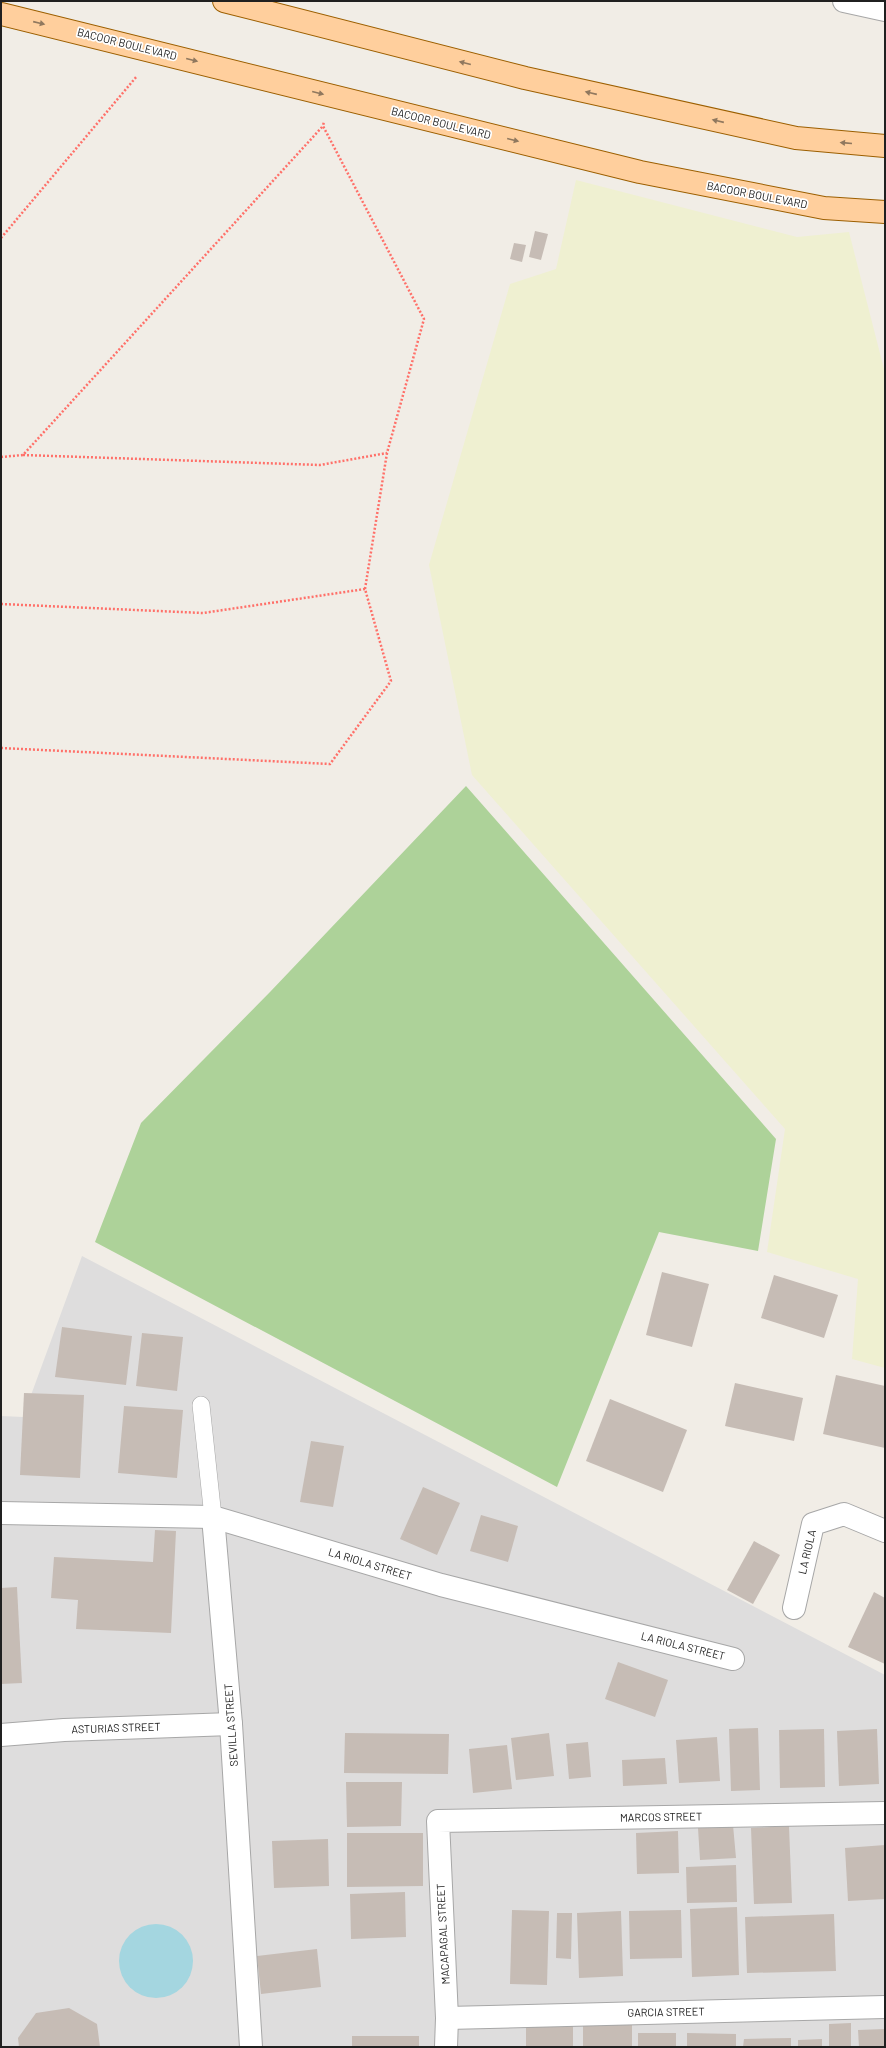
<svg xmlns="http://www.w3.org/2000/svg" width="886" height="2048" font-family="Barlow,sans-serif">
<rect width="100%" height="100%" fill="#f1ede6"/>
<!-- residential -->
<path fill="#dedddd" d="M82 1256 885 1675V2047H1V1416L23 1417Z"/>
<!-- farmland -->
<path fill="#eff0d1" d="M576 180 797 237 849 232 885 373V1368L852 1359 858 1279 767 1252 785 1129 472 775 429 565 510 284 556 269Z"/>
<!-- forest -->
<path fill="#add299" d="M466 786 776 1139 758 1251 659 1232 557 1487 95 1242 141 1123 270 992Z"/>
<!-- water -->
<circle fill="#a4d6e0" cx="156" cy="1961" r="37"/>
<!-- building -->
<g fill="#c6bcb5">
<path d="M535 231 548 234 541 260 529 257Z"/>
<path d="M514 243 526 245 522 262 510 259Z"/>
<path d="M662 1272 709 1284 692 1347 646 1335Z"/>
<path d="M774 1275 838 1295 824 1338 761 1318Z"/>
<path d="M62 1327 132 1336 126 1385 55 1377Z"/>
<path d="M142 1333 183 1337 177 1391 136 1386Z"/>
<path d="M836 1375 885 1386V1448L823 1434Z"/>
<path d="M735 1383 803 1398 794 1441 725 1426Z"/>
<path d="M24 1393 84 1395 80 1478 20 1475Z"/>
<path d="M610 1399 687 1430 663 1492 586 1461Z"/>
<path d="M124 1406 183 1410 177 1478 118 1473Z"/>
<path d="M311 1441 344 1446 333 1507 300 1502Z"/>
<path d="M423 1487 460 1503 437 1555 400 1539Z"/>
<path d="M481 1515 518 1526 508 1562 470 1551Z"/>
<path d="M155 1530 176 1531 171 1633 76 1629 78 1600 51 1598 54 1557 153 1562Z"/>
<path d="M754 1541 780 1555 753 1604 727 1590Z"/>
<path d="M17 1587 22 1683 1 1684V1588Z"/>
<path d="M874 1592 885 1598V1664L848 1647Z"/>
<path d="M618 1662 668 1680 655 1717 605 1699Z"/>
<path d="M758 1728 760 1790 731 1791 729 1729Z"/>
<path d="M824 1729 825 1787 780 1788 779 1730Z"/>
<path d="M877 1729 879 1784 839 1786 837 1731Z"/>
<path d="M345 1733 449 1734 448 1774 344 1773Z"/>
<path d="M549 1733 554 1776 516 1780 511 1738Z"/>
<path d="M717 1737 720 1781 679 1783 676 1740Z"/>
<path d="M588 1742 591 1777 569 1779 566 1744Z"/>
<path d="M507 1745 512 1789 473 1793 469 1749Z"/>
<path d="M665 1758 667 1784 623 1786 622 1760Z"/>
<path d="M346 1782H402L401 1826 347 1827Z"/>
<path d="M733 1825 736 1858 700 1860 698 1828Z"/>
<path d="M789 1826 792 1903 754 1904 751 1828Z"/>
<path d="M678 1831 679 1873 637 1874 636 1833Z"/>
<path d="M347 1833H423V1886L347 1887Z"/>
<path d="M328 1839 329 1886 274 1888 272 1841Z"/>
<path d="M885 1845V1899L848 1901 845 1848Z"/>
<path d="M736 1865 737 1902 687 1903 686 1867Z"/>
<path d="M405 1892 406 1937 351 1939 350 1894Z"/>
<path d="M737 1907 739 1975 692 1977 690 1909Z"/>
<path d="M512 1910 549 1911 547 1985 510 1984Z"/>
<path d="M681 1910 682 1958 630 1959 629 1911Z"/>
<path d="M621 1911 623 1976 579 1978 577 1913Z"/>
<path d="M557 1913H572L571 1959 556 1958Z"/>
<path d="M834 1914 836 1971 747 1973 745 1917Z"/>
<path d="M317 1949 321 1987 261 1994 257 1956Z"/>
<path d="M69 2008 97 2024 100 2047H19L18 2038 36 2013Z"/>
<rect x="526" y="2023" width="47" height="24"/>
<path d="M851 2023V2047H829V2024Z"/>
<path d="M632 2024V2047H583V2025Z"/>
<path d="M885 2029V2047H859L858 2030Z"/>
<rect x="638" y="2033" width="38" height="14"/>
<path d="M687 2033 736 2034V2047H687Z"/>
<rect x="352" y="2036" width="67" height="11"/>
<path d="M791 2038V2047H743L744 2039Z"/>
<path d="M822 2039V2047H798V2040Z"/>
</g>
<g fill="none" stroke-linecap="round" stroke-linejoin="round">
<defs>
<path id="lane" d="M201 1405 213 1517"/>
<g id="street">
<path d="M844 1 885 10"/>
<path d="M1 1513 213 1517 441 1585 733 1659"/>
<path d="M213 1517 231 1724 251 2047"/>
<path d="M794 1608 813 1524 844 1514 885 1531"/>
<path d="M1 1735 64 1730 231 1724"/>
<path d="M447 2018 885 2007"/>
<path d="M446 2047 447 2018 438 1821 885 1813"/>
</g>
<g id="primary">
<path d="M224 1 525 78 796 138 885 146"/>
<path d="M1 14 640 172 824 208 885 212"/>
</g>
</defs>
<!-- lane casing -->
<use href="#lane" stroke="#a7a7a7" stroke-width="18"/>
<!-- street casing -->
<use href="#street" stroke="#a7a7a7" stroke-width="24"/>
<!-- primary casing -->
<use href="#primary" stroke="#9c5f00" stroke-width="24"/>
<!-- path -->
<g stroke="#ff7069" stroke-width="2.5" stroke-dasharray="2 2" stroke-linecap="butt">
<path d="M1 238 137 76"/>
<path d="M23 455 320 465 387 453"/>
<path d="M1 457 23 455 323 126"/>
<path d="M1 604 203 613 365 589"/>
<path d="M1 748 330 764 391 681 365 589 387 453 424 319 323 126 324 121"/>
</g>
<!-- lane -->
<use href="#lane" stroke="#fff" stroke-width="17"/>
<!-- street -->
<use href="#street" stroke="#fff" stroke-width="22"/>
<!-- primary -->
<use href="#primary" stroke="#ffcf9d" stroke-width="22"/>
</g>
<!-- one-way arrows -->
<defs><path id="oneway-solid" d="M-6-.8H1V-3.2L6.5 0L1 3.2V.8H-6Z"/></defs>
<g fill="#90785e">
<use href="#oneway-solid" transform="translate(39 23) rotate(13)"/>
<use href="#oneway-solid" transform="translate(192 60) rotate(14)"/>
<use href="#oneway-solid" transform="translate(465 63) rotate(-166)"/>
<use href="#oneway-solid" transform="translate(318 93) rotate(14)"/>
<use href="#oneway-solid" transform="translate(591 93) rotate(-167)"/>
<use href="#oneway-solid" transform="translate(718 121) rotate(-167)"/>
<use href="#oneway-solid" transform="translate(513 140) rotate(14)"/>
<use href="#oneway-solid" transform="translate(846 143) rotate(-175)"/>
</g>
<g text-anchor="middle" stroke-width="3.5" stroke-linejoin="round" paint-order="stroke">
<!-- street labels -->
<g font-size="11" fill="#202020" stroke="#fff">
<text transform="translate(127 44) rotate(14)" y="4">BACOOR BOULEVARD</text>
<text transform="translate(441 123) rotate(14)" y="4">BACOOR BOULEVARD</text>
<text transform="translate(757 195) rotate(11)" y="4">BACOOR BOULEVARD</text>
<text transform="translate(807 1552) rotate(-77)" y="4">LA RIOLA</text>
<text transform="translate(370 1564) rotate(17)" y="4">LA RIOLA STREET</text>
<text transform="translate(683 1646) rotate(14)" y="4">LA RIOLA STREET</text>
<text transform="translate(231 1725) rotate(-94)" y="4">SEVILLA STREET</text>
<text transform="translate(116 1728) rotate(-2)" y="4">ASTURIAS STREET</text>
<text transform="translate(661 1817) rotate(-1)" y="4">MARCOS STREET</text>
<text transform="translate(443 1934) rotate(-93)" y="4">MACAPAGAL STREET</text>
<text transform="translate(666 2012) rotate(-1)" y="4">GARCIA STREET</text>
</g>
</g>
<!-- border -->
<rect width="886" height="2048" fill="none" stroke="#202020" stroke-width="4"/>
</svg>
